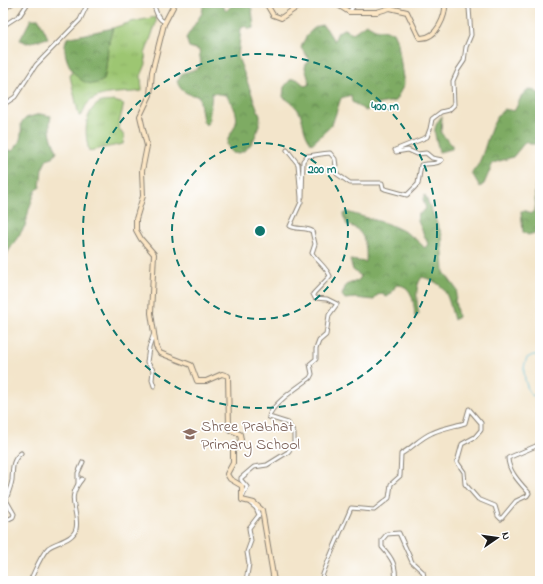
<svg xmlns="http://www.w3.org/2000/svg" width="543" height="584" font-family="'Indie Flower',sans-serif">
<defs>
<pattern id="grass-tufts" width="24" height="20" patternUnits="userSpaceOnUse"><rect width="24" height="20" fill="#9dc672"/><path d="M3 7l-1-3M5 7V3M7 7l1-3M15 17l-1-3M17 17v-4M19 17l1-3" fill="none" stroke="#87aa62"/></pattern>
<pattern id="forest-crowns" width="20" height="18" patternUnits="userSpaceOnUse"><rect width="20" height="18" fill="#7eab64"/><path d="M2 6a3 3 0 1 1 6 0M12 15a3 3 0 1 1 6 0" fill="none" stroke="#668a52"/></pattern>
</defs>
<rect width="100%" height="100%" fill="#fff"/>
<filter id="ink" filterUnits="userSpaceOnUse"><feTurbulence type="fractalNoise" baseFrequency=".025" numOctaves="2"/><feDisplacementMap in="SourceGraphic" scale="8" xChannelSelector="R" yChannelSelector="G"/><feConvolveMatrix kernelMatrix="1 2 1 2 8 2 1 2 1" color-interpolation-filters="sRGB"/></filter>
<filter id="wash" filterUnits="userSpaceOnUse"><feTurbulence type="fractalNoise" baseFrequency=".012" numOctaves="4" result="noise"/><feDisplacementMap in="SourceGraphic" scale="16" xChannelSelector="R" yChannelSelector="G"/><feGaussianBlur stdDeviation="0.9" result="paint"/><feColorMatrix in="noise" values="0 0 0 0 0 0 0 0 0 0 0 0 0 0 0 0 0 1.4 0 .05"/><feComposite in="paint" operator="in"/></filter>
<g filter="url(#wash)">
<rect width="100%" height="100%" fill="#f3e5cb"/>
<!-- grass -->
<g fill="url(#grass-tufts)" stroke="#5c7147">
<path d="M156 17V23L145 54 146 64 141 76 142 91C127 94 98 90 87 104 85 107 83 112 82 115L79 116 70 76 73 71 84 81 104 80C108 62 106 45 113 28L131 22Z"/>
<path d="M114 101 124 104 118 127 124 136 123 144 89 151C85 136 83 113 99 103 103 101 110 102 114 101Z"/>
</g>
<!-- forest -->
<g fill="url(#forest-crowns)" stroke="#4d6440">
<path d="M204 3H220L226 11 234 3H248L252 9 254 28 249 29 246 26 241 28 238 57 260 116C260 130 250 157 232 153L227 145C227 139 230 135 233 130 241 116 234 107 226 95L212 93 209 121 206 125 203 121 199 96C189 95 180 92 177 81L183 73 197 69 201 64 199 50 189 47 186 38 202 13Z"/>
<path d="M31 19H39L48 38 27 43 20 40Z"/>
<path d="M366 24 375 29 393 32 398 43 404 85 395 101 374 105 366 111 352 102 351 95 341 98 332 125 312 144C297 125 310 113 283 97L284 87 291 79H297L305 86 310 84 305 68 306 63 310 60 301 48C304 38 311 27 322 25L326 28 334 41 338 32 344 29 353 33Z"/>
<path d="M113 28C106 45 108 62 104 80 100 82 96 84 92 84 74 83 59 53 67 38Z"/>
<path d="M531 89 540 94V144H530L526 141 513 157 493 163 484 184 480 187 472 173C474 170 477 167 479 163 487 146 489 123 504 109L514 111C520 103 520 91 531 89Z"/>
<path d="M40 114 51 116C48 129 51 139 57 151L53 157 47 159 42 169 40 187 35 192 29 209 25 226 8 252 3 266V148L12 151C21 143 22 135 21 123L26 118Z"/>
<path d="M442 116 441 133 452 145V149L439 152C436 135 430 130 442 116Z"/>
<path d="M540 177V234L538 232 528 235 523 232 521 211H526L530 214C543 210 527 188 540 177Z"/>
<path d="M425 195 442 235 444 272 457 290 455 301 458 317 454 320C448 297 447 283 422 277 414 287 417 302 419 314L415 317C414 304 413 284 396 285L391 294 387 297 382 294 377 295 374 300 355 298 345 299 342 295 346 285 359 280 361 276 353 270 350 260 366 262C367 247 365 228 347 225L343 215 347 212C378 222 401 223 425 248L428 244 418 221V215L426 209 423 199Z"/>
</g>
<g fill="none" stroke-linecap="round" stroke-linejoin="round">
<!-- stream -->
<path stroke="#5bbdd9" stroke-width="1" d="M540 355H533L527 358C521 370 525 382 530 394L540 399"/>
</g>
</g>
<g filter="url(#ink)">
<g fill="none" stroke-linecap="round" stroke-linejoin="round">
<defs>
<g id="street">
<path d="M153 3C156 11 157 19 165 22"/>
<path d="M347 3 352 7"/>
<path d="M362 3H375"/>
<path d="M349 12 356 3"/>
<path d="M3 26 20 15 28 3"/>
<path d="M3 105 15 97 36 65 80 20 88 3"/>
<path d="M302 197 303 161 307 156C315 156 321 153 330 153L335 159 337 174 350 183H382L383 188 385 189 407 195 418 184 421 165C428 162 436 166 442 160L432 158 426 153 417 154 408 150 396 152 395 150 427 137 430 129 432 119 441 112 449 110 454 105 453 81 458 70 464 61 466 47 471 35 469 8 464 3"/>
<path d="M154 333 149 348 147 362 153 370 152 380 154 386"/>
<path d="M78 484V473L83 462"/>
<path d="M242 498 247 487 241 480V478L254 467 267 465 288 452 294 444V434L288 423 269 417C271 404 300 386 310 378L312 374 310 364 316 359V349L319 341 326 335 329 315 337 304 327 299 315 298 313 294 330 276C326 267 317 261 312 253L315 244 312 231C305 227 297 230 290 226L301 202V197L298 164 287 150"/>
<path d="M3 522 13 517 14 514 6 500C8 493 11 487 12 480 13 469 11 461 21 453"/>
<path d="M16 581H20"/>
<path d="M30 581C35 571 40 556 48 548 56 542 73 540 76 529 80 510 64 500 82 479"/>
<path d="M246 581 249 564 247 552 251 541 249 528 259 515 256 508 250 503"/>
<path d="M321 581C320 577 347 518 351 508L374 510 389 498 391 484 400 476 401 454C412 448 420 438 432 433 442 428 455 426 465 423L469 409 481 423V430L475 437 462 444 457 462 464 472 465 484 478 499 495 506 498 516 501 519 516 501 527 496 529 493C521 484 508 471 508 458L536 446 540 442"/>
<path d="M395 581C397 566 392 558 382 547V540L387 534 399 533 412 562 423 572 425 581"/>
</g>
<g id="secondary">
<path d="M175 3 164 24 152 72 150 95 140 116 147 146 142 171 143 196 136 219V230L141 239 154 254 151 313 156 347 160 353 191 365 197 381H206L222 374 228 376 229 427 230 430 240 434 241 440 233 450V463L227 474 230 479 242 486V500L254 503 262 510 274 581"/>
<path d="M266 3 273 15 281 18 303 3"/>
<path d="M335 3 349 12H377L390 8 407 12 418 35 420 38C437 39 446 16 445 3"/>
<path d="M3 9 12 3"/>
</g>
</defs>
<!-- street casing -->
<use href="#street" stroke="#888074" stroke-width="5"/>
<!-- secondary casing -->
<use href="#secondary" stroke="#888074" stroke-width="6"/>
<!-- street -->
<use href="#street" stroke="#fff" stroke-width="3"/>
<!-- secondary -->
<use href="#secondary" stroke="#fce6c4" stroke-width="4"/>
</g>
</g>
<!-- distance rings -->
<g fill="none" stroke="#0f766e" stroke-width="2" stroke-dasharray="7 5">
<circle cx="260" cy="231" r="88"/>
<circle cx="260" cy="231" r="177"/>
</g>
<!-- icons -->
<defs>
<symbol id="school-bare" viewBox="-9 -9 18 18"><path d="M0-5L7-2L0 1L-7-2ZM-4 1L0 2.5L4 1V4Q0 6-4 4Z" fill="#8d6e63" stroke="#fff" stroke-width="2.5" paint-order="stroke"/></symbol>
</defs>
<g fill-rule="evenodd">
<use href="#school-bare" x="180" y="424" width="20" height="20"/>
</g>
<g text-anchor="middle" stroke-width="3.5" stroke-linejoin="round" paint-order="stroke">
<!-- education labels -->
<g font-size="16" fill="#785e54" stroke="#fff" text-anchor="start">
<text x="201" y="431">Shree Prabhat<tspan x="201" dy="18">Primary School</tspan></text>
</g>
</g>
<circle cx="260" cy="231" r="6" fill="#0f766e" stroke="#fff" stroke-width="2"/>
<g font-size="12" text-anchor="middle" font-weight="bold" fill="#0f766e" stroke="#fff" stroke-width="3.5" stroke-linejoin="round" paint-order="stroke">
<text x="385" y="110">400 m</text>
<text x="322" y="173">200 m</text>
</g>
<!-- margin -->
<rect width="543" height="584" fill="none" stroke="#fff" stroke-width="16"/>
<!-- north arrow -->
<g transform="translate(497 538) rotate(77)" stroke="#ffffff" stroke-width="3" paint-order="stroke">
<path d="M0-3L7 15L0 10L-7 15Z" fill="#1c1c1c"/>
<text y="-6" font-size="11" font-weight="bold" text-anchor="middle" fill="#1c1c1c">N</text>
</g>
</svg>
